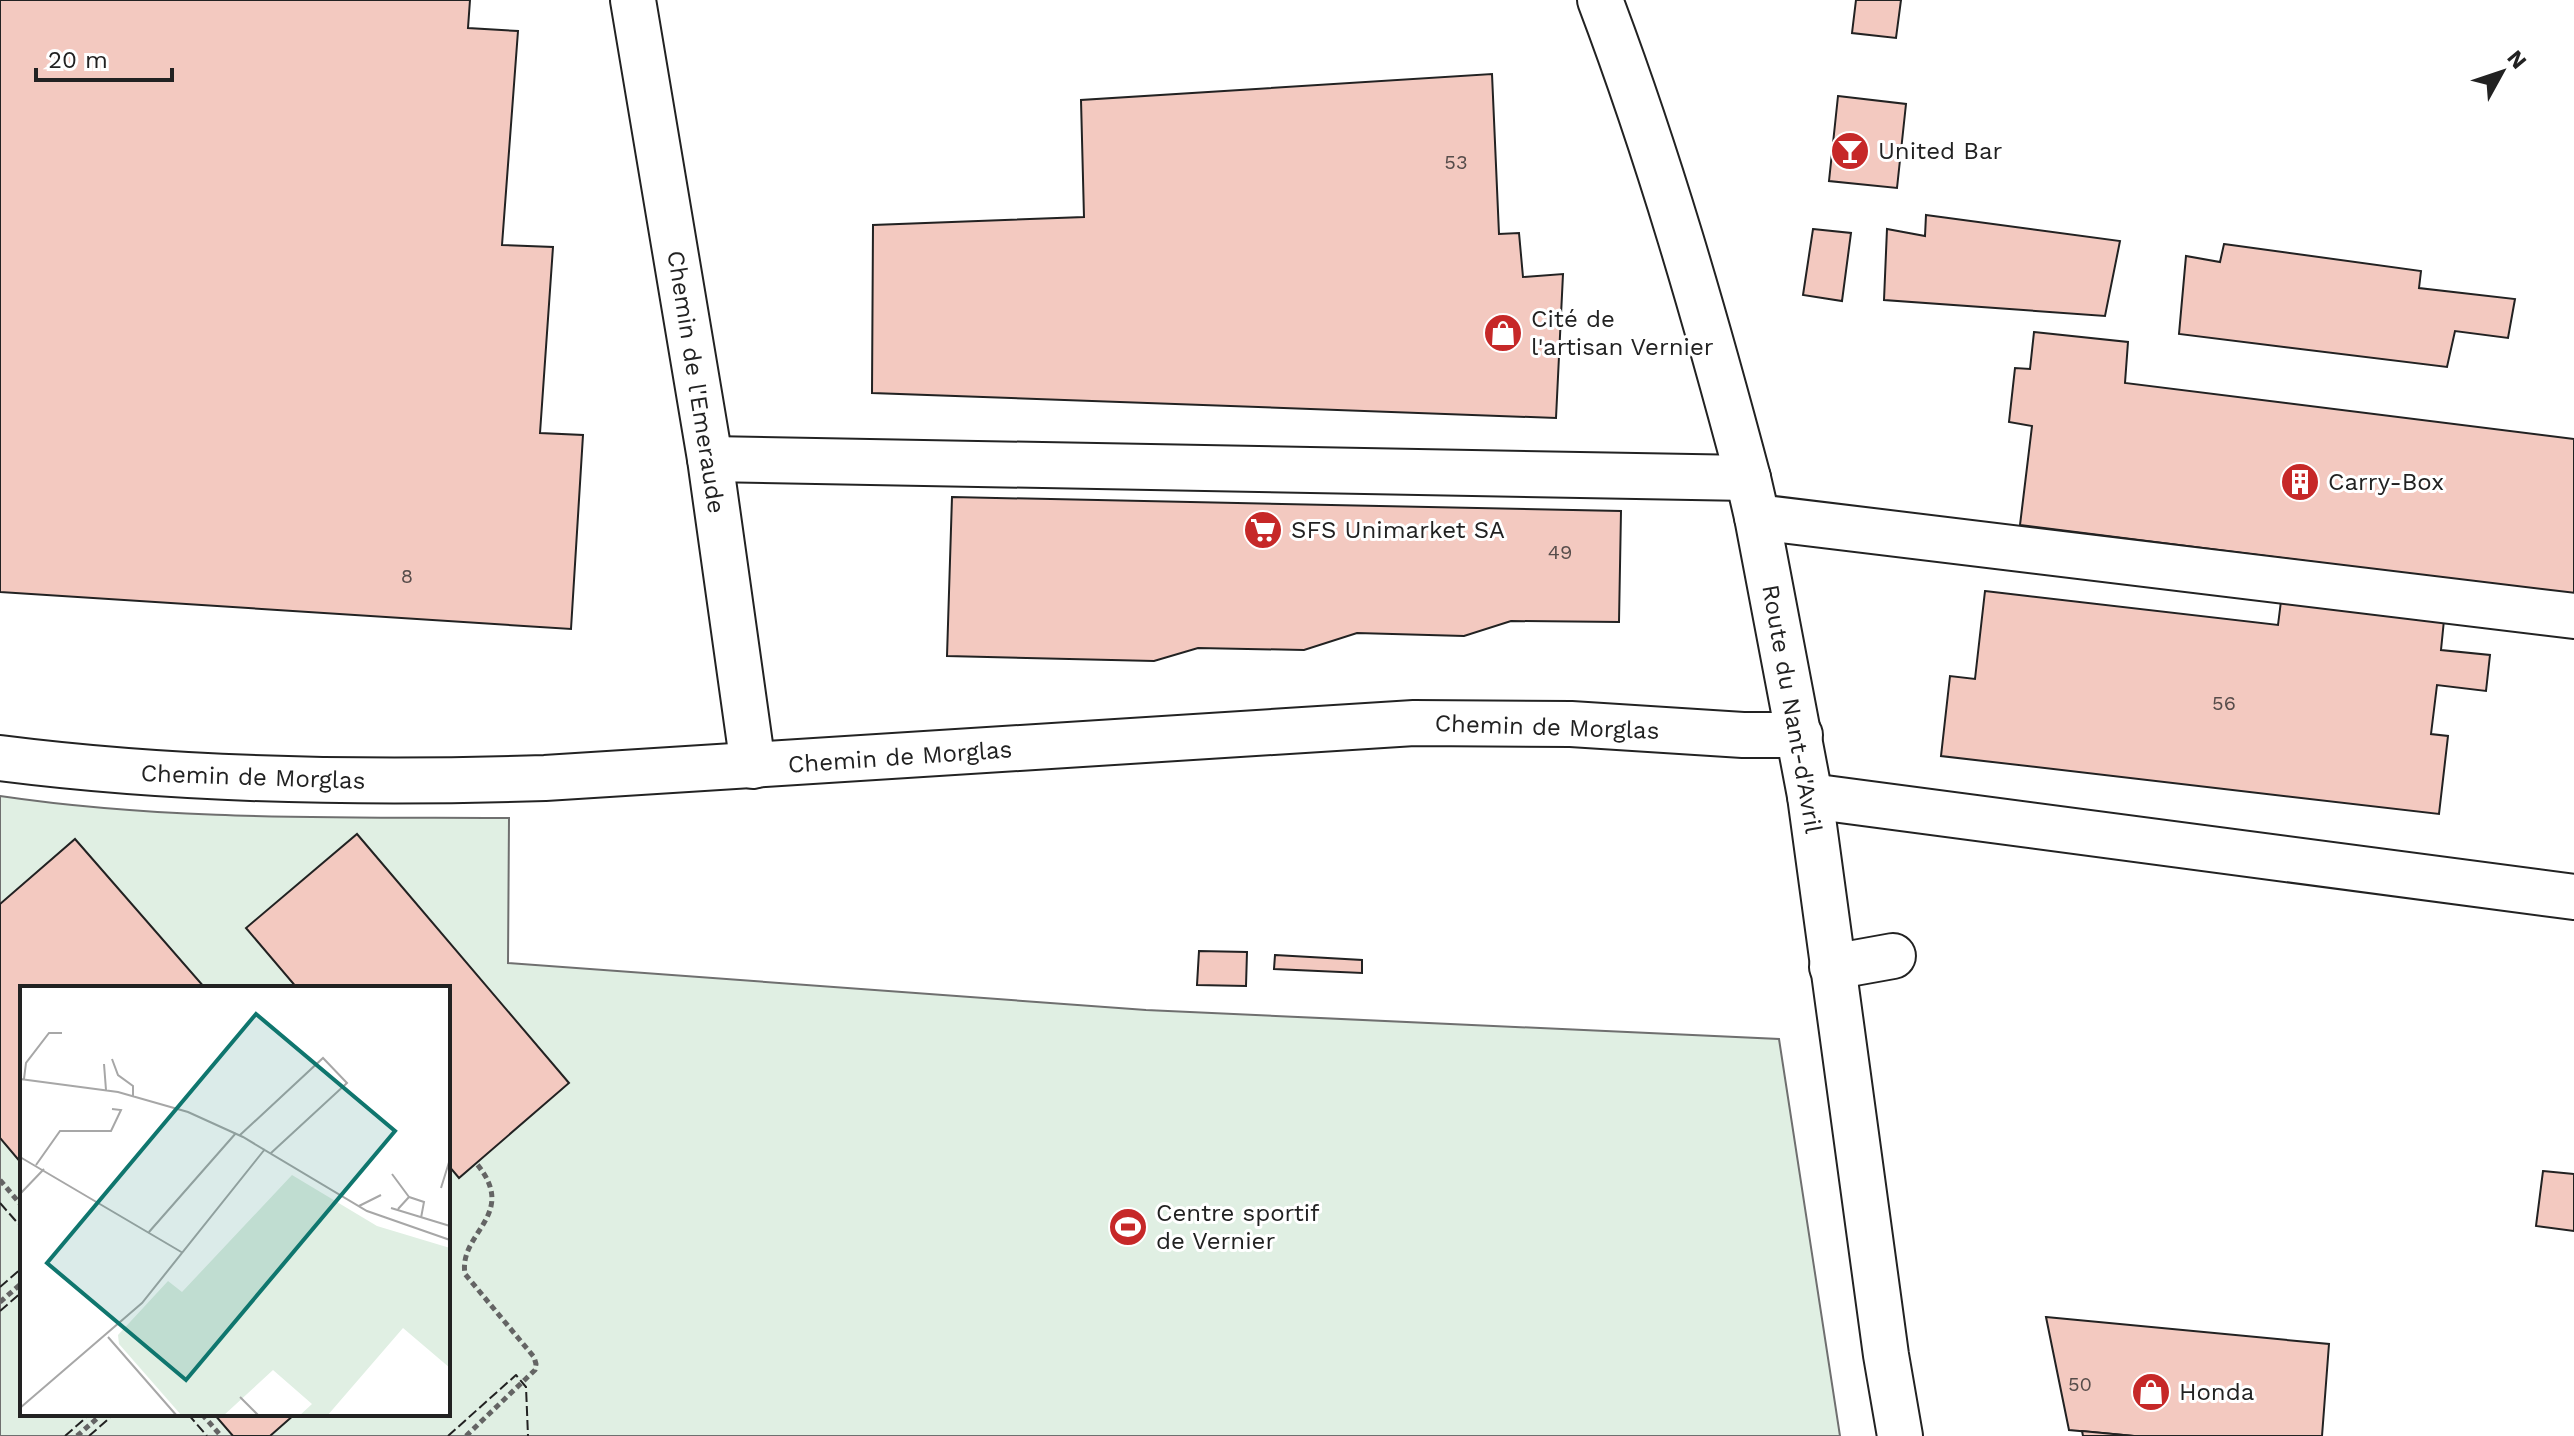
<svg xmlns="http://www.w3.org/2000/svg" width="2574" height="1436" font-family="'Work Sans',sans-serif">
<rect width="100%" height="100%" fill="#fff"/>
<!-- green -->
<path fill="#e0efe3" stroke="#6f6f6f" stroke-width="2" fill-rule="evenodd" d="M0 796C168 821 339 817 509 818L508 963 1146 1010 1779 1039 1840 1436H0ZM22 988H448V1414H22Z"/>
<!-- building -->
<g fill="#f3c9c0" stroke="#222" stroke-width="2">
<path d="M0 0H470L468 28 518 31 502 245 553 247 540 433 583 435 571 629 0 592Z"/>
<path d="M1856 0H1901L1896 38 1852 33Z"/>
<path d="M1492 74 1499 234 1519 233 1523 277 1563 274 1556 418 872 393 873 225 1084 217 1081 100Z"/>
<path d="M1838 96 1906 104 1897 188 1829 181Z"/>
<path d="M1926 215 2120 241 2105 316 1884 300 1887 229 1925 236Z"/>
<path d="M1813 229 1851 233 1842 301 1803 295Z"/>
<path d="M2224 244 2421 271 2419 288 2515 299 2508 338 2455 331 2447 367 2179 334 2186 256 2220 262Z"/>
<path d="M2034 332 2128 342 2125 383 2574 439V595L2020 525 2032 426 2009 422 2015 368 2030 369Z"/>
<path d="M952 497 1621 511 1619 622 1511 621 1464 636 1357 633 1304 650 1198 648 1154 661 947 656Z"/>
<path d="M1985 591 2278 625 2281 601 2444 620 2441 650 2490 655 2486 691 2437 685 2431 734 2448 736 2439 814 1941 756 1950 676 1975 679Z"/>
<path d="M357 834 569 1083 459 1178 448 1165V988H297L246 928Z"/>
<path d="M75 839 205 988H22V1164L0 1138V904Z"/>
<path d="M1199 951 1247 952 1246 986 1197 985Z"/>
<path d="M1275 955 1362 960V973L1274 969Z"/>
<path d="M2543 1171 2574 1174V1231L2536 1226Z"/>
<path d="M2046 1317 2329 1344 2322 1436H2134L2069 1430Z"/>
<path d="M214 1414H295L270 1436H233Z"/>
<path d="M2082 1431 2134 1436H2083Z"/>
</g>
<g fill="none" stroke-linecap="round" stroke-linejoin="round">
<defs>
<g id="minor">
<path d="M633 0 710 459 753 766"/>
<path d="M710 459 1748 478"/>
<path d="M1757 517 2574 616"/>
<path d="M0 758C181 781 363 784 545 778L1414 723 1571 724 1743 735H1800"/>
<path d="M1810 796 2574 897"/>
<path d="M1832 967 1893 956"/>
</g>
<path id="major" d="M1600 0C1659 156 1705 316 1748 478L1757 517 1810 796 1886 1355 1900 1436"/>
</defs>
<!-- minor casing -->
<use href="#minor" stroke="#222" stroke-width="48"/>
<!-- major casing -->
<use href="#major" stroke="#222" stroke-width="48"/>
<!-- path -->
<g stroke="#646464" stroke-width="5" stroke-dasharray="6 4" stroke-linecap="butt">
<path d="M0 1180 22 1206"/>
<path d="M0 1302 22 1283"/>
<path d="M202 1414 221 1436"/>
<path d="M77 1436 102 1414"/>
<path d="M466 1436 535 1370 536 1364 534 1357 465 1274C458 1232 520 1215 476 1163"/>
</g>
<!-- minor -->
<use href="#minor" stroke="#fff" stroke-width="44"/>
<!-- major -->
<use href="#major" stroke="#fff" stroke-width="44"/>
<!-- fence -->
<g stroke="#222" stroke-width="2" stroke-dasharray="10 4" stroke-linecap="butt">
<path d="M0 1203 22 1228"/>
<path d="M0 1287 22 1268"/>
<path d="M0 1311 22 1292"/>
<path d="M188 1414 207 1436"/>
<path d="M65 1436 90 1414"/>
<path d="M89 1436 114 1414"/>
<path d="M448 1436 516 1375 526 1387 528 1436"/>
</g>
</g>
<!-- icons -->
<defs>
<symbol id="bar-disc" viewBox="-11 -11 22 22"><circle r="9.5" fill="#c62828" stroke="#fff"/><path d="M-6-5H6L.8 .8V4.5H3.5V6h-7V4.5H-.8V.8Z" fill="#fff"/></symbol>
<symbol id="shop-disc" viewBox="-11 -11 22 22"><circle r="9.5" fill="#c62828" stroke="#fff"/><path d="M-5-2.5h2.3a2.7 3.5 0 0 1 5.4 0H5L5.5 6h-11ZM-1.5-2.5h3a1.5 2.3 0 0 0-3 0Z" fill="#fff"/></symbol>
<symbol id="building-disc" viewBox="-11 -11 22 22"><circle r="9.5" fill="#c62828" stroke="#fff"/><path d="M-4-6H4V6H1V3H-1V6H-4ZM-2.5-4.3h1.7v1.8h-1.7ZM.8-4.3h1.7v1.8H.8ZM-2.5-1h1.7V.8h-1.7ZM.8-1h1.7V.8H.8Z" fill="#fff"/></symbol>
<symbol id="supermarket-disc" viewBox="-11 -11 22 22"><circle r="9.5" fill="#c62828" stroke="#fff"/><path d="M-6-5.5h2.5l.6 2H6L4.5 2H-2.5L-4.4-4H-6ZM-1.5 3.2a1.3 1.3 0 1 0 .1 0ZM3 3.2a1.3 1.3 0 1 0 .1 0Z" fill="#fff"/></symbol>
<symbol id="stadium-disc" viewBox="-11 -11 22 22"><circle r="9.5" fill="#c62828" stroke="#fff"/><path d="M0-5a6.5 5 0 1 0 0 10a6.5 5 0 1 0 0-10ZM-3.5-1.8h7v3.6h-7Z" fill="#fff"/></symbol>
</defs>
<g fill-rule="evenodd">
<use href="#bar-disc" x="1828" y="129" width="44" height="44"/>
<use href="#shop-disc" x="1481" y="311" width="44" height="44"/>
<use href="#building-disc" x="2278" y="460" width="44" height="44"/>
<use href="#supermarket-disc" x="1241" y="508" width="44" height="44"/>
<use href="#stadium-disc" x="1106" y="1205" width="44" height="44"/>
<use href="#shop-disc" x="2129" y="1370" width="44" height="44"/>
</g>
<g text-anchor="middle" stroke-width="6" stroke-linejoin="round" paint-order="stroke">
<!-- number labels -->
<g font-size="20" fill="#564c4a">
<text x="1456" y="169">53</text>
<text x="1560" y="559">49</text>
<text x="407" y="583">8</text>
<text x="2224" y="710">56</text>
<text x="2080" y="1391">50</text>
</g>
<!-- poi labels -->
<g font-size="24" fill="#222" stroke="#fff" text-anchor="start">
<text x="1878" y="159">United Bar</text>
<text x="1531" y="327">Cité de<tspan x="1531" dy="28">l'artisan Vernier</tspan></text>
<text x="2328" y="490">Carry-Box</text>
<text x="1291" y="538">SFS Unimarket SA</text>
<text x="1156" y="1221">Centre sportif<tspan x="1156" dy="28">de Vernier</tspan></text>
<text x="2179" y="1400">Honda</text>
</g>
<!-- street labels -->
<g font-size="24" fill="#222" stroke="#fff">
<text transform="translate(696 382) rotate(81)" y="8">Chemin de l'Emeraude</text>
<text transform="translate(1792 709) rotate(80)" y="8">Route du Nant-d'Avril</text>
<text transform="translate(1547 727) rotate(2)" y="8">Chemin de Morglas</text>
<text transform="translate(900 757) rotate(-4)" y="8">Chemin de Morglas</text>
<text transform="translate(253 777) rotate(2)" y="8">Chemin de Morglas</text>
</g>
</g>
<!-- overview -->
<g transform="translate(20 986)">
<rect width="430" height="430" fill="#fff"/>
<path d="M272 189 357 240 430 262V382L383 342 307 430H279L292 418 253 384 203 430H162L99 358 98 349 148 295 162 306Z" fill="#e0efe3"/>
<path fill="none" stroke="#a7a7a7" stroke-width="2" d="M92 73 98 89 113 100V110M84 78 86 104M0 93 98 106 168 126 223 151 347 225 430 254M4 93 6 77 29 47H42M220 149 303 72 327 97 251 167M0 171 163 267M16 179 40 145H91L101 124 92 123M372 188 389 211M421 202 430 173M0 208 24 183M339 220 361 209M371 222 430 240M378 223 389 211 404 216 401 232M129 246 216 147M88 351 157 430M220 411 239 430M0 422 122 317 245 163"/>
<path fill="#0f766e" fill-opacity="0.15" stroke="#0f766e" stroke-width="4" d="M236 28 375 145 166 394 27 277Z"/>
<rect width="430" height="430" fill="none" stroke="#222" stroke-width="4"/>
</g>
<!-- north arrow -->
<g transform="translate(2502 72) rotate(50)" stroke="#ffffff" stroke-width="6" paint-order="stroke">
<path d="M0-6L14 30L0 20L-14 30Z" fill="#222222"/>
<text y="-12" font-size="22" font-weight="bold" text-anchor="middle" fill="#222222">N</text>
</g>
<!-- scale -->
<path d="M36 68v12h136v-12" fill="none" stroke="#222222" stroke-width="4"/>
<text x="48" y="68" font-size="24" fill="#222222" stroke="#ffffff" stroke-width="6" paint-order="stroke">20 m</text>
</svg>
